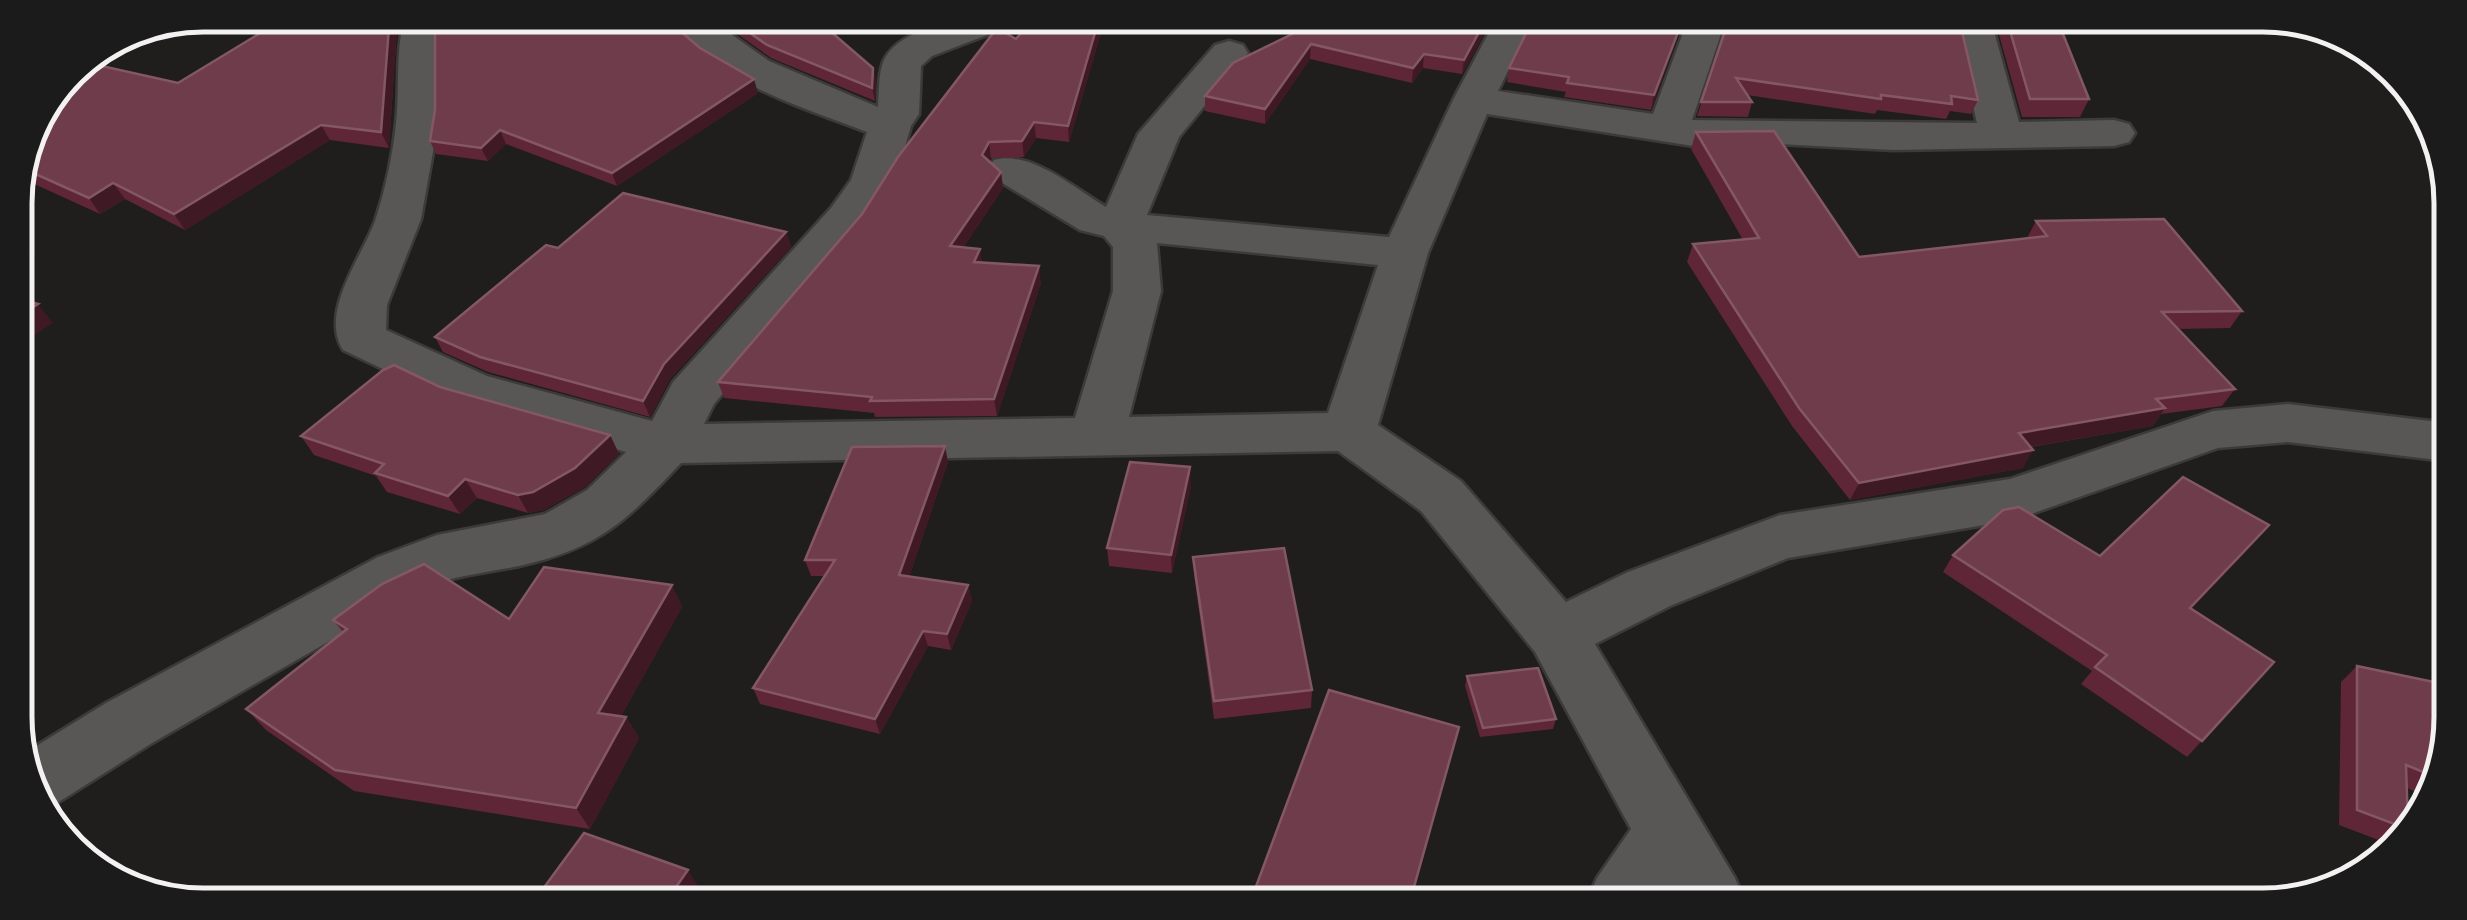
<svg xmlns="http://www.w3.org/2000/svg" width="2467" height="920" font-family="Cabin,sans-serif">
<rect width="100%" height="100%" fill="#201d1d"/>
<g fill="none" stroke-linecap="round" stroke-linejoin="round">
<defs>
<path id="minor" d="M405 16H443L437 37 438 124 421 219 387 305 386 330 487 376 652 421 673 382 831 208 851 180 867 132C799 106 710 80 666 17H707L769 61 878 107C879 93 878 73 884 60 904 22 977 18 1014 19L1008 27 932 56 921 66 919 114 911 126 895 181 863 228 714 404 704 424 1075 418 1113 291V247L1104 236 1080 230 994 178 987 169 994 160C1031 150 1074 188 1106 207L1138 134 1215 45 1229 41 1243 45 1248 53 1179 137 1147 215 1389 237 1453 100 1495 21H1533L1498 91 1653 114 1687 22H1725L1692 120 1977 123 1954 24H1992L2019 122 2114 120 2129 124 2135 133 2129 142 2114 146 1893 150 1779 144 1700 147 1487 114 1428 253 1378 425 1461 481 1566 602 1628 572 1780 515 2010 479 2213 411 2288 404 2447 423 2446 461 2288 442 2218 448 2014 520 1788 558 1670 606 1595 644 1735 878 1745 902H1670L1667 896 1664 902 1587 901 1597 878 1631 829 1535 652 1421 511 1338 451 681 463C626 521 600 548 519 566 485 573 452 576 420 589L152 743 46 810 20 756 106 703 378 557 437 535 545 514 587 490 626 452 452 402 343 350C319 312 362 257 375 221 385 191 393 154 396 123 400 87 395 51 405 16ZM1157 243 1378 265 1328 413 1129 417 1161 291Z"/>
</defs>
<!-- minor casing -->
<use href="#minor" stroke="#3d3a3b" stroke-width="5"/>
<!-- minor -->
<use href="#minor" fill="#595656" fill-rule="evenodd"/>
</g>
<!-- wall -->
<g fill="#5e2636">
<path d="M714 17 815 18 873 68 876 81 875 101 771 58Z"/>
<path d="M1105 19 1069 142 1036 138 1024 157 991 158 989 162 1001 172 1003 188 963 248 983 262 1041 283 997 416 875 417 874 413 724 398 718 382 1016 39Z"/>
<path d="M1212 20H1281L1271 32Z"/>
<path d="M1321 20 1491 21 1462 74 1423 68 1412 83 1310 59 1265 124 1205 111V96Z"/>
<path d="M1728 22 1978 100 1971 114 1950 111 1946 119 1877 110 1875 114 1747 95 1752 102 1748 117 1697 116Z"/>
<path d="M1996 24H2059L2089 99 2080 117H2022Z"/>
<path d="M1680 27 1651 110 1564 97 1566 92 1507 82 1509 68Z"/>
<path d="M678 29 758 93 617 186 506 144 488 161 436 154 430 141Z"/>
<path d="M396 42 389 148 330 140 185 230 125 199 100 214 19 177 35 120 178 83Z"/>
<path d="M1696 132 1859 257 2027 238 2036 221 2242 311 2230 328 2178 329 2235 389 2222 406 2161 414 2153 426 2031 447 2023 468 1850 500 1792 426 1687 262 1693 244 1743 240 1691 149Z"/>
<path d="M786 232 791 247 670 379 650 417 488 372 443 352 435 337 558 248Z"/>
<path d="M440 387 610 435 619 454 585 487 544 510 528 513 477 498 460 514 387 492 376 476 314 455 301 436Z"/>
<path d="M948 462 909 577 968 585 972 601 951 650 928 646 880 734 760 704 753 688 825 576H811L805 560Z"/>
<path d="M1191 486 1172 573 1109 566 1107 548Z"/>
<path d="M2254 543 2191 609 2274 662 2187 757 2081 684 2092 671 1943 572 1953 555 2100 556Z"/>
<path d="M1193 557 1312 690 1311 708 1214 719 1194 575Z"/>
<path d="M672 585 682 607 621 716 626 717 639 738 590 829 354 791 266 730 246 709 343 632 333 620 509 619Z"/>
<path d="M2357 666 2433 776 2414 791 2407 788 2408 825 2401 835 2389 844 2339 825 2341 682Z"/>
<path d="M1467 676 1556 719 1553 729 1480 737 1465 686Z"/>
</g>
<!-- shaded-wall -->
<g fill="#3f1924">
<path d="M391 16H402L396 42 389 148 381 132 389 27Z"/>
<path d="M1099 19H1105L1069 142 1068 126Z"/>
<path d="M1271 20H1281L1271 32Z"/>
<path d="M1485 21H1491L1462 74 1464 60Z"/>
<path d="M1680 27 1676 41 1651 110 1654 95Z"/>
<path d="M1311 44 1310 59 1265 124V109Z"/>
<path d="M1424 54 1423 68 1412 83 1413 68Z"/>
<path d="M873 68 876 81 875 101 872 88Z"/>
<path d="M754 79 758 93 617 186 612 173Z"/>
<path d="M1034 122 1036 138 1024 157 1022 141Z"/>
<path d="M321 125 330 140 185 230 174 214Z"/>
<path d="M500 130 506 144 488 161 481 148Z"/>
<path d="M989 142 991 158 984 171 982 155Z"/>
<path d="M1001 172 1003 188 953 263 950 246Z"/>
<path d="M113 183 125 199 100 214 89 198Z"/>
<path d="M786 232 791 247 670 379 650 417 643 401 664 364Z"/>
<path d="M980 249 983 266 974 262Z"/>
<path d="M1039 266 1041 283 997 416 994 399Z"/>
<path d="M38 304 53 323 16 347V318Z"/>
<path d="M2165 408 2153 426 2009 450 2019 433Z"/>
<path d="M610 435 619 454 585 487 544 510 528 513 518 495Z"/>
<path d="M945 446 948 462 904 592 899 575Z"/>
<path d="M2033 450 2023 468 1850 500 1859 483Z"/>
<path d="M1190 467 1191 486 1172 573 1171 555Z"/>
<path d="M465 479 477 498 460 514 448 496Z"/>
<path d="M2269 525 2254 543 2175 626 2190 608Z"/>
<path d="M672 585 682 607 611 734 598 713Z"/>
<path d="M968 585 972 601 951 650 947 634Z"/>
<path d="M923 631 928 646 880 734 875 719Z"/>
<path d="M626 717 639 738 590 829 576 808Z"/>
<path d="M1459 727 1412 901H1410Z"/>
<path d="M688 870 698 886 691 897H669Z"/>
</g>
<!-- building -->
<g fill="#6e3c4a" stroke="#835864" stroke-width="2.5">
<path d="M290 15 391 16 389 27 381 132 321 125 174 214 113 183 89 198 22 168 35 120 76 66 84 62 178 83Z"/>
<path d="M437 16 668 17 678 29 700 48 754 79 612 173 500 130 481 148 430 141 435 110V24Z"/>
<path d="M729 18H815L873 68 872 88 767 45Z"/>
<path d="M1033 19H1099L1068 126 1034 122 1022 141 989 142 982 155 1001 172 950 246 980 249 974 262 1039 266 994 399 870 401 872 397 718 382 862 214 898 157 997 28 1016 39Z"/>
<path d="M1321 20 1485 21 1464 60 1424 54 1413 68 1311 44 1265 109 1205 96 1233 63Z"/>
<path d="M1532 21 1654 22 1680 27 1654 95 1567 83 1569 77 1509 68Z"/>
<path d="M1728 22 1960 23 1978 100 1951 96 1952 104 1881 95V99L1736 78 1752 102H1701Z"/>
<path d="M2008 24H2059L2089 99H2030Z"/>
<path d="M1774 131 1859 257 2047 236 2036 221 2164 219 2242 311 2162 312 2235 389 2156 399 2165 408 2019 433 2033 450 1859 483 1799 408 1693 244 1759 238 1696 132Z"/>
<path d="M623 193 786 232 664 364 643 401 480 357 435 337 546 245 558 248Z"/>
<path d="M16 298 38 304 16 318Z"/>
<path d="M394 365 440 387 610 435 575 468 533 492 518 495 465 479 448 496 375 473 384 464 301 436 383 370Z"/>
<path d="M945 446 899 575 968 585 947 634 923 631 875 719 753 688 835 560H805L852 447Z"/>
<path d="M1130 462 1190 467 1171 555 1107 548Z"/>
<path d="M2183 477 2269 525 2190 608 2274 662 2202 741 2095 667 2107 655 1953 555 2003 510 2019 507 2100 556Z"/>
<path d="M1284 548 1312 690 1214 701 1193 557Z"/>
<path d="M424 564 509 619 544 567 672 585 598 713 626 717 576 808 335 770 246 709 347 629 333 620 382 584Z"/>
<path d="M2357 666 2434 682 2433 776 2406 765 2408 825 2405 828 2357 810Z"/>
<path d="M1538 668 1556 719 1483 728 1467 676Z"/>
<path d="M1329 690 1459 727 1410 901 1251 900Z"/>
<path d="M584 833 688 870 669 897H537Z"/>
</g>
<!-- crop -->
<path d="M0 0H2467V920H0ZM203 32H2263A171 171 0 0 1 2434 203V717A171 171 0 0 1 2263 888H203A171 171 0 0 1 32 717V203A171 171 0 0 1 203 32Z" fill="#1c1b1b" fill-rule="evenodd"/>
<path fill="none" stroke="#f3f1f1" stroke-width="5" d="M203 32H2263A171 171 0 0 1 2434 203V717A171 171 0 0 1 2263 888H203A171 171 0 0 1 32 717V203A171 171 0 0 1 203 32Z"/>
</svg>
